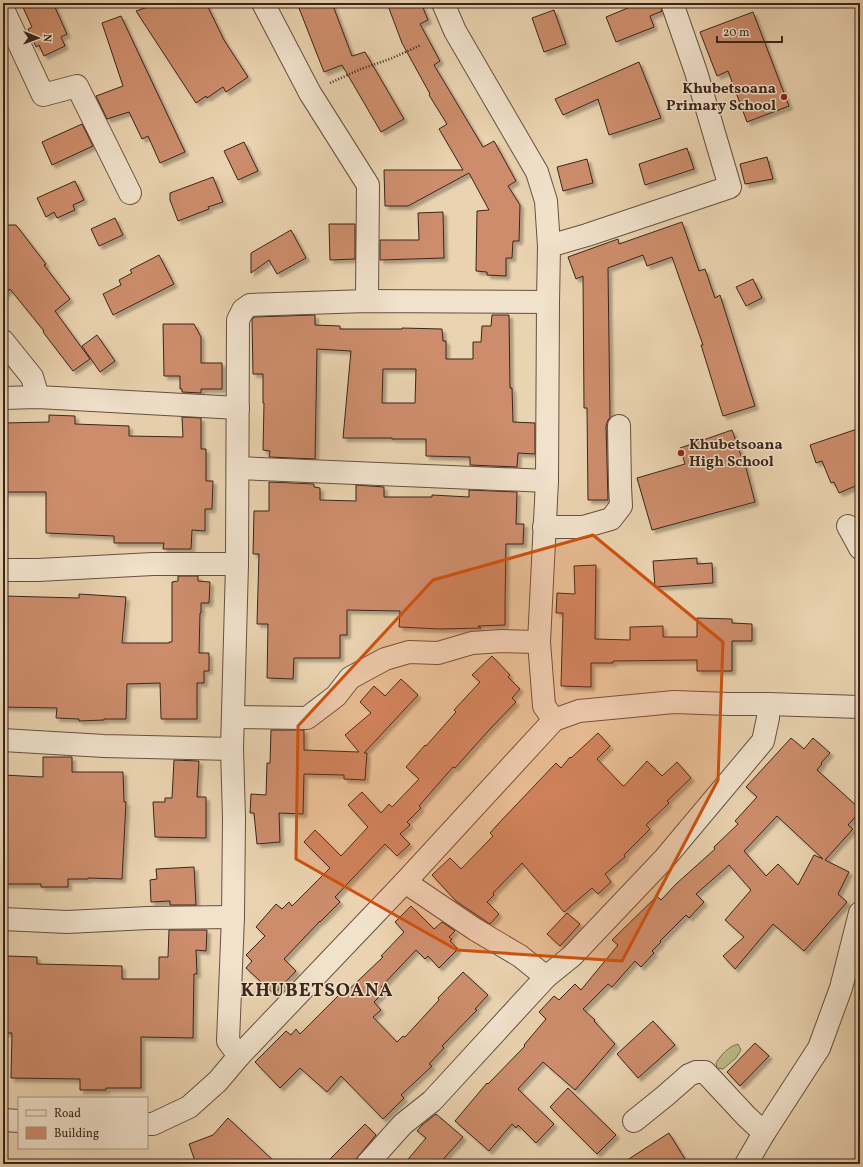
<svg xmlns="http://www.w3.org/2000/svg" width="863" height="1167" font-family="Vollkorn,serif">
<defs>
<filter id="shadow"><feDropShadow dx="3.5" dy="3.5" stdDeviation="1" flood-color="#0004"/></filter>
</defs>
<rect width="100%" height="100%" fill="#ead3b0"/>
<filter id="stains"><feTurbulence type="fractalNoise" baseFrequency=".005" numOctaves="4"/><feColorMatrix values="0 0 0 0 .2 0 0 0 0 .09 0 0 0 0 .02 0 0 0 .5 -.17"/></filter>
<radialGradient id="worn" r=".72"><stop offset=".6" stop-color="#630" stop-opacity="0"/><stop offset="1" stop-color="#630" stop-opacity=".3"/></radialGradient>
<!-- green -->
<path fill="#bcbb87" stroke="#7c7050" d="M738 1044 741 1050 736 1058 723 1069 717 1068 716 1063C721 1055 729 1046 738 1044Z"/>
<!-- building -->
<g fill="#cd8d6c" stroke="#3b241a" fill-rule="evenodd" filter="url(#shadow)">
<path d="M21 3H53L67 34 61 37 65 46 44 56 39 45 36 47 28 29 32 27Z"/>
<path d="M160 3H206L224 40 248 77 226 92 223 87 207 98 206 96 196 103 136 11Z"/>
<path d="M297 3H332L352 56 365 52 404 119 381 132 342 65 324 72Z"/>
<path d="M387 3H421L428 20 420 24 440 61 434 65 483 147 494 141 516 181 508 186 520 205 519 241H513L512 258H506V276L487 275V272L476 271 477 211 489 210 469 173 408 206H385L384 170H463L439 129 447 124 429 95 430 94 402 43Z"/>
<path d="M640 3H660L662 11 650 16 654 27 616 42 606 17Z"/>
<path d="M554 10 566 44 544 52 532 18Z"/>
<path d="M753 12 789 106 747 122 728 71 717 76 700 32Z"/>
<path d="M121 16 185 152 160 163 148 136 142 139 129 112 107 119 96 96 123 86 102 23Z"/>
<path d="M639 62 661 118 609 135 598 99 563 115 555 99Z"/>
<path d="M82 124 93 146 52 165 42 142Z"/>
<path d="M244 142 258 171 238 180 224 151Z"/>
<path d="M687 148 694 169 645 185 639 164Z"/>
<path d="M767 157 773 179 745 184 740 164Z"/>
<path d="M587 159 593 183 563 191 557 167Z"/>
<path d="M213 177 223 202 208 207 209 209 178 221 170 200V193Z"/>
<path d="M75 181 84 200 73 205 75 210 57 218 54 212 46 217 37 198Z"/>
<path d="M443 212 444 258 380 260V240H419L418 213Z"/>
<path d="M115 218 123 235 99 246 91 229Z"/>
<path d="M682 222 699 271 705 269 715 298 720 295 755 406 723 416 701 345H703L672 257 647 266 643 255 608 268 610 418 608 420 606 426 608 500H588L587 408H584L583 276 576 279 568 257 618 239 619 244Z"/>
<path d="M329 224H355V259L330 260Z"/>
<path d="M9 225H16L46 264 44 265 70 299 55 311 90 359 73 371 43 332 44 331 10 289 3 295V229Z"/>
<path d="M291 230 306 258 277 274 269 260 251 273V253Z"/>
<path d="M159 255 174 284 113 315 103 294 121 285 119 280 132 273 130 270Z"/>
<path d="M753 279 762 298 746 306 736 287Z"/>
<path d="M315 315V325L340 326V329H402V328L442 329 443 341H446V359H473V342H481L482 326H491L492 315H509L510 388H512L513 422 535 423V454L518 453 517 467 470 465V457L426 456V439H392V438H343L351 351 317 349 315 459 269 457 270 451 263 450 264 403H263V374H253L252 320 254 317ZM383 369H416L415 403H382Z"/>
<path d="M163 324H194L201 337V363H222V389H201V393L182 392V389H180V376H164Z"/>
<path d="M97 335 115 361 100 372 82 346Z"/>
<path d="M49 415 75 416V424L129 426V436L183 437 182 417 201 418V449H206V481H213L212 509H205V531L192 530 191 549H163L164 543H114V536L46 533V492H3V423L49 422Z"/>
<path d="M860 428V484L839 493 834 482 831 483 822 461 816 463 810 445Z"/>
<path d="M732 430 744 464H745L755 502 652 530 637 478 685 464 680 448Z"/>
<path d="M269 482 314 484V487L320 488V500L356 501V485L384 487V497H432V495L469 497V490L517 492 516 524H524L523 544H506L505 603V625L478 626 481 628 440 629 399 627 400 611 347 610V635H340V658H294L293 679 267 678 268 624H257L259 554H253L254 511H269Z"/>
<path d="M697 558V564L712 563 713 583 655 587 653 561Z"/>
<path d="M596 565 595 639 630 640V627L663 626V637H697V618L732 619V623L752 624V641H732V671H697V660L613 661V663H591V687L561 686 563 613H556L557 593 575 594 574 566Z"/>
<path d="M178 576H198V581L210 582 209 603H201V613H200L199 653H209V671H204V683H197V719H161L160 683 127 684 126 719H104V720L79 721V719L56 718 57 708 3 707V596L79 598V594L126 597 122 643H169V642H172V582L178 581Z"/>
<path d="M492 656 510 675 508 677 520 689 512 698 516 702 489 730 455 768 453 767 419 806 421 808 407 822 410 825 400 834 410 844 397 856 385 844 335 897 340 902 320 922V921L284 959 296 971 274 994 246 968 252 961 246 955 265 936 256 927 276 904 282 909 289 902 292 906 330 868 304 842 315 830 341 856 368 827 348 805 362 792 381 813 389 804 392 807 419 779 406 767 425 745 426 746 456 712 454 710 480 682 472 675Z"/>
<path d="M401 679 418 695 364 753H367L365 780 344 779V775L304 774 303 814 279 813 280 842 257 844 254 813H250L251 794 266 795 267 763H270L271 730H304V750L359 752 345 735 371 713 360 702 374 686 385 696Z"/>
<path d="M598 733 610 746 597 759 622 785 624 786 647 761 662 776 677 762 691 778 667 801 669 803 646 825 650 829 624 855 625 857 605 874 611 882 598 894 592 888 564 912 522 863 493 893 494 895 487 902 499 914 490 924 456 901 432 875 450 858 461 869 493 836 490 833 498 824 556 763 561 768 570 757 571 758Z"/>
<path d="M791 738 804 749 813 738 830 753 821 763 822 764 817 770 860 809 856 814 857 815 848 825 853 829 825 860 849 872 838 894 847 902 804 951 773 924 735 969 723 956 744 937 725 920 751 890 729 865 696 894 704 902 689 918 686 915 660 941 661 942 652 951 654 953 641 967 635 961 612 987 608 984 583 1009 595 1020 594 1021 615 1044 575 1090 543 1062 518 1089 554 1124 536 1143 518 1125 516 1128 512 1124 489 1151 455 1121 487 1083 488 1084 525 1046 524 1045 546 1019 539 1012 554 996 559 1000 575 984 581 990 618 945 612 940 657 896 661 900 676 884 715 849 714 847 738 824 735 821 757 797 746 787ZM777 816 823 859 814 855 798 885 778 864 766 876 744 851Z"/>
<path d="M43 757H72V772H123L124 802H126L122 879 88 878V879H68V887H41V884H3V775L43 777Z"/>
<path d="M174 760 199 761 197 797H206V838L155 837 153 802H165V798H172Z"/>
<path d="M194 867 196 905H170V901L151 902 150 880 157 879 156 869Z"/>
<path d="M411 906 434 929 442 922 455 931 449 937 452 939 450 941 458 949 439 968 428 956 425 959 416 950 381 987 385 991 374 1002 381 1010 373 1017 397 1042 403 1036 405 1037 439 1000 438 998 463 972 488 995 475 1009 477 1010 442 1046 444 1048 429 1064 432 1066 401 1095 404 1098 383 1119 341 1076 327 1092 300 1068 280 1088 255 1062 286 1031 291 1035 296 1029 300 1034 340 994 342 996 383 957 381 956 404 932 395 922Z"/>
<path d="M567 913 580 924 560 946 547 934Z"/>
<path d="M169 930H207L206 951 196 950 197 974H194L193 1038 141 1037V1088H106V1090H80V1079L11 1078 12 1033H5L7 956 37 957V964L122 966V979H159V957H168Z"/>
<path d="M653 1021 675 1045 638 1078 617 1054Z"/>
<path d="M755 1043 769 1056 740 1086 727 1072Z"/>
<path d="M568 1088 616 1135 597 1154 550 1107Z"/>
<path d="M436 1114 463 1137 439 1164H404L426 1138 417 1131 422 1125Z"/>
<path d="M228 1118 277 1164H196L189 1144 213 1135Z"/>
<path d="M365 1124 376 1135 356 1159 351 1164H325Z"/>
<path d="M669 1133 688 1164H621Z"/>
</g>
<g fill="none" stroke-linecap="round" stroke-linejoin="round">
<defs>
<g id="minor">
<path d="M263 3 310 93 368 185 367 301"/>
<path d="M443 3 455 31 537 172 546 201 549 246 548 302 547 481 539 642 544 706 554 720"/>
<path d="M3 9 43 95 77 86 130 193"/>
<path d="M549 246 587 235 730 187 696 72 672 3"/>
<path d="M3 341 32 377 38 397"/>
<path d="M3 398 38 397 238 408"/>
<path d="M238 468 547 481"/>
<path d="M848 526 860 548"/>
<path d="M544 527H583L611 519 621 506 620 486 619 426"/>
<path d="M3 570H38L153 564H237"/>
<path d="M233 717 307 718 336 696 350 678 385 659 409 652 438 653 472 643 502 641 539 642"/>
<path d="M3 740 104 746 232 749"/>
<path d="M405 882 476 930 520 956 546 977"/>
<path d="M3 919 67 922 148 918 233 917"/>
<path d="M239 1056 228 1041 233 917 234 818 232 749 237 564 238 320 243 310 250 305 367 301 548 302"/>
<path d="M3 1120 19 1121"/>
<path d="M634 1121 665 1096 689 1075 696 1072H705L746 1116 764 1133"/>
<path d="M147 1124H153L189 1107 218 1081 239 1056 405 882 554 720 579 711 674 702 729 704H768L860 707"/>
<path d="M367 1164 403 1124 432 1101 546 977 572 956 665 858 763 741 768 718V704"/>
<path d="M746 1164 764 1133 819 1048 841 988 860 913"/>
</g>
</defs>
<!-- minor casing -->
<use href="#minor" stroke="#675040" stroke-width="24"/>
<!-- path -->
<path stroke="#3b241a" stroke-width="2.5" stroke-dasharray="1 2" stroke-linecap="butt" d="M330 83 361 69 390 59 421 45"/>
<!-- minor -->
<use href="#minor" stroke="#f1e2cc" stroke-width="22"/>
</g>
<!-- marked area -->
<path fill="#ce510e" fill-opacity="0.2" stroke="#ce510e" stroke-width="3" stroke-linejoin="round" d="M593 535 723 642 718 780 622 961 457 950 296 859 298 726 433 580Z"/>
<!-- markers -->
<g fill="#8f2418" stroke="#f1e2cc" stroke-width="1.5">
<circle cx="784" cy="97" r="4"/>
<circle cx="681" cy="453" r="4"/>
</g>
<g text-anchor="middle" stroke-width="3" stroke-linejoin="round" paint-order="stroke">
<!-- poi labels -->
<g font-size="15" font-weight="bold" fill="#3b241a" stroke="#f1e2cc" text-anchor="end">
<text x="776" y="93">Khubetsoana<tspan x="776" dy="17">Primary School</tspan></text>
<text x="689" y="449" text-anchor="start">Khubetsoana<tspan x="689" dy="17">High School</tspan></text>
</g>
<!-- district labels -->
<g font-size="19" font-weight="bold" letter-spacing="1" fill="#3b241a" stroke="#f1e2cc">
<text x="317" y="996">KHUBETSOANA</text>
</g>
</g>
<!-- margin -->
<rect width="863" height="1167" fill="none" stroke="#ead3b0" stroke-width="16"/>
<rect x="4" y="4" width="855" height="1159" fill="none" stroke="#3b241a" stroke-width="2"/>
<rect x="8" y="8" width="847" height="1151" fill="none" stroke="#3b241a"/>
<!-- legend -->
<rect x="18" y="1097" width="130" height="52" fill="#f1e2cc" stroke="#a89685"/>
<rect x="26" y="1110" width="20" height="6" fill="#f1e2cc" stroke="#a89685"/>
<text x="54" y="1117" font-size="12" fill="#3b241a">Road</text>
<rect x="26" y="1127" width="20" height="12" fill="#cd8d6c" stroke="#a89685"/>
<text x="54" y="1137" font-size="12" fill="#3b241a">Building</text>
<!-- north arrow -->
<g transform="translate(38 38) rotate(91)" stroke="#f1e2cc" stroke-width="3" paint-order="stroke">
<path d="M0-3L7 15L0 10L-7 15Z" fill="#3b241a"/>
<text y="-6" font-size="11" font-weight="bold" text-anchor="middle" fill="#3b241a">N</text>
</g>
<!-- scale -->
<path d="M717 36v6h65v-6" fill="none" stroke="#3b241a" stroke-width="2"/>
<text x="723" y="36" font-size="12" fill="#3b241a" stroke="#f1e2cc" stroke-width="3" paint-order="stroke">20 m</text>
<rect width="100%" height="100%" filter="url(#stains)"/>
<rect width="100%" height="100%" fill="url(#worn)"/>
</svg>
